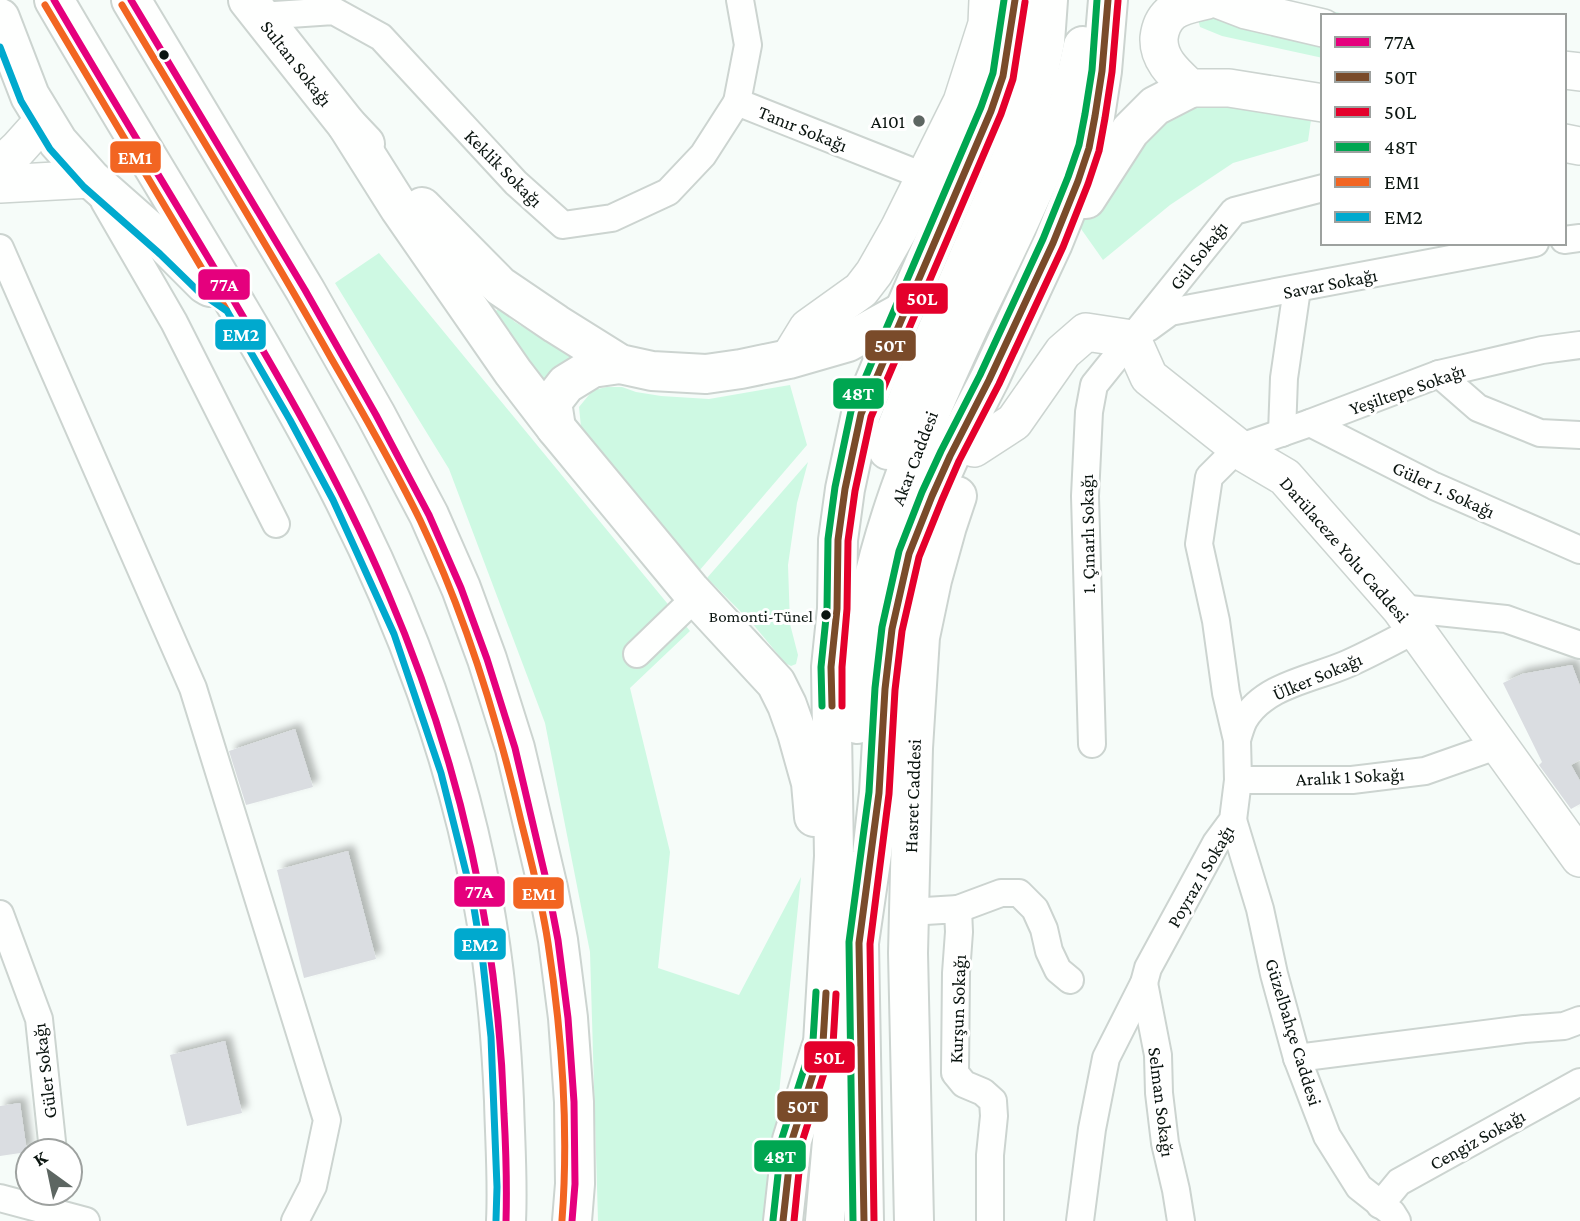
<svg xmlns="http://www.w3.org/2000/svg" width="1580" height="1221" font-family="'Crimson Pro',serif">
<defs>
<filter id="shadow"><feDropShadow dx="6" dy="-6" stdDeviation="3.5" flood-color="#0004"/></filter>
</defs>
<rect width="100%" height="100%" fill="#f6fcf9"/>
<!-- green -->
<g fill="#cef9e3">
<path d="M1275 0 1355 16H1323V58L1222 36 1200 27 1196 11Z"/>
<path d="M1155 106H1313L1308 141 1233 163 1170 205 1103 260 1079 226 1091 193Z"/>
<path d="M379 253 690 631 630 688 670 852 658 968 739 995 801 877 766 1221H598L590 952 545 723 449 469 335 283Z"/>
<path d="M500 309 515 322 573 357 551 373 542 383 494 316 495 311Z"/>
<path d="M790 385 807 445 699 571 581 427 579 407 593 390 607 387H622L636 392 661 396 709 399Z"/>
<path d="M808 462 797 503 788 565 790 624 798 655 796 664 791 666 785 663 752 623 707 578Z"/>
</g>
<!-- building -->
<g fill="#dadde1" filter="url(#shadow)">
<path d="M1572 665 1580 686V760L1571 765 1580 781V804L1571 809 1539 765 1542 762 1503 683 1522 674Z"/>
<path d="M295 729 313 787 246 805 229 751Z"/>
<path d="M348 851 376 959 304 978 277 870Z"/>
<path d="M225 1041 242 1113 187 1126 170 1055Z"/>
<path d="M20 1103 27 1152 0 1156V1106Z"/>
</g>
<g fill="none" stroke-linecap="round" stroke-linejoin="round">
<defs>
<g id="street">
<path d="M740 0 748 45 737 102 926 177"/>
<path d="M260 16 334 11 381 37 516 183 563 225 612 218 668 192 703 155 737 102"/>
<path d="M104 201 174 322 276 524"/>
<path d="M1564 240 1580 238"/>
<path d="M0 248 193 688 327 1120 313 1186 295 1221"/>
<path d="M1148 328 1170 312 1535 243"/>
<path d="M1439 374 1478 408 1540 433 1580 435"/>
<path d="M1310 423 1434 486 1580 550"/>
<path d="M1282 433 1284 378 1297 289"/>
<path d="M1400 608 1506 619 1580 645"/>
<path d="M637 654 696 597"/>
<path d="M1237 740C1239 733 1241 726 1244 720 1264 685 1313 679 1347 664 1370 654 1393 641 1415 630"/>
<path d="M1092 744 1085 496 1089 412 1094 385 1234 211 1323 188"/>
<path d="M1238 780H1352L1425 771 1499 745"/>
<path d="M1233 820 1260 909 1274 974 1297 1058 1327 1136 1359 1187 1392 1213 1397 1221"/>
<path d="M958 909 1001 893H1019L1035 909 1044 929 1049 951 1058 970 1070 980"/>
<path d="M909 912 958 909 959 932 956 973 955 1073 964 1084 983 1092 993 1101 994 1116 990 1155V1221"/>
<path d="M0 914 39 1019 53 1151"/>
<path d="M1144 983 1158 1055 1159 1093 1165 1143 1176 1190 1181 1221"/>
<path d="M1297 1058 1524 1029 1564 1026 1580 1020"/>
<path d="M0 1198 86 1221"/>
<path d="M1380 1205 1399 1182 1580 1082"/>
<path d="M1080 1221 1092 1129 1106 1058 1144 983 1148 968 1216 843 1233 820 1238 780 1237 740 1226 693 1216 621 1199 544 1209 477 1238 448 1310 423 1439 374 1542 350 1580 345"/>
</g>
<g id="secondary">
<path d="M1207 0C1195 3 1180 5 1171 13 1164 19 1160 29 1159 38 1158 60 1175 74 1190 88H1229L1323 103"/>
<path d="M1220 0 1246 10 1323 28"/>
<path d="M1564 70 1580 72"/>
<path d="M1564 143 1580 146"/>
<path d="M0 166 18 149 44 120"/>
<path d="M0 184 91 179"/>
<path d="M789 359 808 328 861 290 874 273 899 229 962 102 987 24 988 0"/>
<path d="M974 448 1014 422 1063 352 1086 332 1132 339 1149 377 1246 454 1285 477 1400 608 1580 858"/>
</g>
<g id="primary">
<path d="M54 0C122 117 194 232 262 349 289 397 317 445 342 495 405 619 457 759 482 896 495 964 501 1032 504 1101 505 1141 508 1181 506 1221"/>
<path d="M131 0 305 290 376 415 429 515 461 588 487 659 515 748 548 888 558 940 568 1018 574 1102 575 1184 572 1221"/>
<path d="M248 0 347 125 365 144"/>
<path d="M0 18 30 96 58 142 91 179 167 246 205 284 210 287"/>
<path d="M347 125 400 209 513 372 556 428 691 591 776 683 787 705 797 733 811 783 814 817"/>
<path d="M1086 199 1130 131 1155 106 1190 88"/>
<path d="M422 207 500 286 556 324 620 364 652 371 706 374 741 369 789 359 848 342 904 311"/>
<path d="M556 428 552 402 566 384 592 368 620 364"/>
<path d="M888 450 912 389 1014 152 1038 75 1045 42 1048 0"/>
<path d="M857 724C858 706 857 688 858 671 869 549 919 433 970 324 996 270 1023 217 1046 161 1052 147 1059 132 1064 117 1072 94 1078 70 1083 46"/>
<path d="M783 1221 792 1140 821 1048"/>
<path d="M825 1221 835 1107 823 1043 834 856 831 667 837 609 838 540 845 489 861 414 904 311 991 111 1003 76 1015 0"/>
<path d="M864 1221 859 943 872 854 879 793 885 689 892 629 909 554 932 496 950 456 989 380 1053 243 1078 181 1089 148 1095 116 1102 71 1108 0"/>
<path d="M914 1221 908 953 913 748 920 637 932 580 947 526 957 496"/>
</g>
</defs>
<!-- street casing -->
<use href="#street" stroke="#ccd4d0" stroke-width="30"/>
<!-- secondary casing -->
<use href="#secondary" stroke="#ccd4d0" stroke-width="40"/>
<!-- primary casing -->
<use href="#primary" stroke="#ccd4d0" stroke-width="42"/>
<!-- street -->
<use href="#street" stroke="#fefffe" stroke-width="26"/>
<!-- secondary -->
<use href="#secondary" stroke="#fefffe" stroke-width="37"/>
<!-- primary -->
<use href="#primary" stroke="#fefffe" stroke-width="38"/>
<defs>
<g id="bus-1">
<path d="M54 0C110 96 168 190 225 286 284 385 342 485 387 591 460 761 498 930 504 1114 506 1150 507 1185 506 1221"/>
<path d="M131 0 305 290 376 415 429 515 461 588 487 659 515 748 548 888 558 940 568 1018 574 1102 575 1184 572 1221"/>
</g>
<g id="bus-2">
<path d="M832 706 831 667 837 609 838 540 845 489 861 414 991 111 1003 76 1015 0"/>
<path d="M783 1221 792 1140 823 1043 826 993"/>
<path d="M864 1221 859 943 879 793 885 689 892 629 909 554 932 496 950 456 989 380 1053 243 1078 181 1089 148 1095 116 1102 71 1108 0"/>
</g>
<g id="bus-3">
<path d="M842 706V667L847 609 848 541 855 491 871 417 1001 114 1013 79 1025 2"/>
<path d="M794 1221 802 1142 833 1045 836 994"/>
<path d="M874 1221 870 944 889 794 895 690 902 631 919 557 942 500 959 461 999 384 1063 247 1088 184 1099 151 1105 118 1112 72 1118 1"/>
</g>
<g id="bus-4">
<path d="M822 706 821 667 827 608 828 539 835 487 851 411 981 107 993 73 1004 0"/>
<path d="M773 1220 782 1138 813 1041 816 992"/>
<path d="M853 1221 849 942 869 792 875 688 882 627 899 551 922 492 941 451 980 375 1043 239 1068 177 1079 145 1085 114 1092 70 1097 0"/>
</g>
<g id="bus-5">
<path d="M45 5 226 309"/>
<path d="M122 5C192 123 264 239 331 358 362 411 393 465 420 520 466 616 497 718 521 821 531 861 542 902 548 943 562 1034 569 1128 562 1220"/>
</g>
<path id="bus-6" d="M0 47 21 101 50 149 84 187 160 254 198 291 227 311 290 420 333 500 394 634 441 773 472 896 483 963 491 1037 497 1187 496 1220"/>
</defs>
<!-- bus-1 casing -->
<use href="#bus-1" stroke="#fff" stroke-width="12"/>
<!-- bus-2 casing -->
<use href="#bus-2" stroke="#fff" stroke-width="12"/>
<!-- bus-3 casing -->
<use href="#bus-3" stroke="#fff" stroke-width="12"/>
<!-- bus-4 casing -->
<use href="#bus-4" stroke="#fff" stroke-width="12"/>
<!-- bus-5 casing -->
<use href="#bus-5" stroke="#fff" stroke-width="12"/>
<!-- bus-6 casing -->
<use href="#bus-6" stroke="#fff" stroke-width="12"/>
<!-- bus-1 -->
<use href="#bus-1" stroke="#e5007d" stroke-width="7"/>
<!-- bus-2 -->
<use href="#bus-2" stroke="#7a4b2a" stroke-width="7"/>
<!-- bus-3 -->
<use href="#bus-3" stroke="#e4002b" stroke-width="7"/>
<!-- bus-4 -->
<use href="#bus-4" stroke="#00a651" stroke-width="7"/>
<!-- bus-5 -->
<use href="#bus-5" stroke="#f26522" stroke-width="7"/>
<!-- bus-6 -->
<use href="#bus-6" stroke="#00a9ce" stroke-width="7"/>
</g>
<!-- markers -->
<g fill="#0b1510" stroke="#fff" stroke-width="2.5">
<circle cx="164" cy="55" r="6"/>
<circle cx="826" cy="615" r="6"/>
</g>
<circle fill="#5d6662" stroke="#fff" stroke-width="2.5" cx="919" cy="121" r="7"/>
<g text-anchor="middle" stroke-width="6" stroke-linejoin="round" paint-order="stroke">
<!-- bus labels -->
<g font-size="17" fill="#0b1510" stroke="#fff" text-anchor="end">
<text x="813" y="622">Bomonti-Tünel</text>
</g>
<!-- street labels -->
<g font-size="19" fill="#0b1510" stroke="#fff">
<text transform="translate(297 63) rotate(52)" y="7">Sultan Sokağı</text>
<text transform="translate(803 128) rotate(22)" y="7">Tanır Sokağı</text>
<text transform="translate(504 168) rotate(45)" y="7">Keklik Sokağı</text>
<text transform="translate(1198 255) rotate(-52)" y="7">Gül Sokağı</text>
<text transform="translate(1330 283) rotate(-11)" y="7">Savar Sokağı</text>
<text transform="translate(1407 389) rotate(-19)" y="7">Yeşiltepe Sokağı</text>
<text transform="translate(914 458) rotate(-69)" y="7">Akar Caddesi</text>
<text transform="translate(1444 489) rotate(25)" y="7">Güler 1. Sokağı</text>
<text transform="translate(1087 534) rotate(-91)" y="7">1. Çınarlı Sokağı</text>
<text transform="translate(1345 549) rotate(49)" y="7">Darülaceze Yolu Caddesi</text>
<text transform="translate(1317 676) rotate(-23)" y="7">Ülker Sokağı</text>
<text transform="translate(1350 776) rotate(-3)" y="7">Aralık 1 Sokağı</text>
<text transform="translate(912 796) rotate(-88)" y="7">Hasret Caddesi</text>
<text transform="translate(1200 876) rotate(-60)" y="7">Poyraz 1 Sokağı</text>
<text transform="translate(957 1009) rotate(-88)" y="7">Kurşun Sokağı</text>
<text transform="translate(1294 1032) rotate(73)" y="7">Güzelbahçe Caddesi</text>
<text transform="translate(44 1071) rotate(-97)" y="7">Güler Sokağı</text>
<text transform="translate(1162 1102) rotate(83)" y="7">Selman Sokağı</text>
<text transform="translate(1477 1139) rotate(-29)" y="7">Cengiz Sokağı</text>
</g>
<!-- poi labels -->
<g font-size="19" fill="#0b1510" stroke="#fff" text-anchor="end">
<text x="905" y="128">A101</text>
</g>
</g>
<g stroke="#fff" stroke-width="2.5">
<rect x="109" y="140" width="53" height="34" rx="7" fill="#f26522"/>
<rect x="197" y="268" width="54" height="33" rx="7" fill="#e5007d"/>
<rect x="895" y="282" width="54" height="33" rx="7" fill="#e4002b"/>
<rect x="214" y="318" width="53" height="33" rx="7" fill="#00a9ce"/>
<rect x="864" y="329" width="53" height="33" rx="7" fill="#7a4b2a"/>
<rect x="832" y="377" width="53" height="33" rx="7" fill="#00a651"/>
<rect x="453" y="875" width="53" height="33" rx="7" fill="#e5007d"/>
<rect x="512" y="876" width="53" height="34" rx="7" fill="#f26522"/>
<rect x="453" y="927" width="54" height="34" rx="7" fill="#00a9ce"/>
<rect x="803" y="1040" width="53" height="34" rx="7" fill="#e4002b"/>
<rect x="776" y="1090" width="53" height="33" rx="7" fill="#7a4b2a"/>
<rect x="753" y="1139" width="54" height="34" rx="7" fill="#00a651"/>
</g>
<g font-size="19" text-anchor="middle" font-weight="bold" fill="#fff">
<text x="135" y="164">EM1</text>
<text x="224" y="291">77A</text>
<text x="922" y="305">50L</text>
<text x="241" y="341">EM2</text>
<text x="890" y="352">50T</text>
<text x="858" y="400">48T</text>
<text x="479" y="898">77A</text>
<text x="539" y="900">EM1</text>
<text x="480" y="951">EM2</text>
<text x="829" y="1064">50L</text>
<text x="803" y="1113">50T</text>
<text x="780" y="1163">48T</text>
</g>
<!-- legend -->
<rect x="1321" y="14" width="245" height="231" fill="#ffffff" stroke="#9da19f" stroke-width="2"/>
<rect x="1335" y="37" width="35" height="10" fill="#e5007d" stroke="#9da19f" stroke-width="2"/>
<text x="1384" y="49" font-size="21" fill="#0b1510">77A</text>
<rect x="1335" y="72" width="35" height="10" fill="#7a4b2a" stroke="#9da19f" stroke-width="2"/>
<text x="1384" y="84" font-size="21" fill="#0b1510">50T</text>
<rect x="1335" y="107" width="35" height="10" fill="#e4002b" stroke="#9da19f" stroke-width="2"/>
<text x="1384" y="119" font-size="21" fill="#0b1510">50L</text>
<rect x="1335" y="142" width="35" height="10" fill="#00a651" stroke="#9da19f" stroke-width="2"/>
<text x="1384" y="154" font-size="21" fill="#0b1510">48T</text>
<rect x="1335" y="177" width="35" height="10" fill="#f26522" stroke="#9da19f" stroke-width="2"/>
<text x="1384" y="189" font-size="21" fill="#0b1510">EM1</text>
<rect x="1335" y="212" width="35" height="10" fill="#00a9ce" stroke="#9da19f" stroke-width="2"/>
<text x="1384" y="224" font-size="21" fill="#0b1510">EM2</text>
<!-- north arrow -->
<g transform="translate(49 1172) rotate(327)"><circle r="33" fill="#ffffff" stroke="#9da19f" stroke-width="2"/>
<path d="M0-5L12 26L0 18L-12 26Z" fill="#5d6662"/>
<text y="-10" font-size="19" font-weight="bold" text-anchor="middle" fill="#0b1510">K</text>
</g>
</svg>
